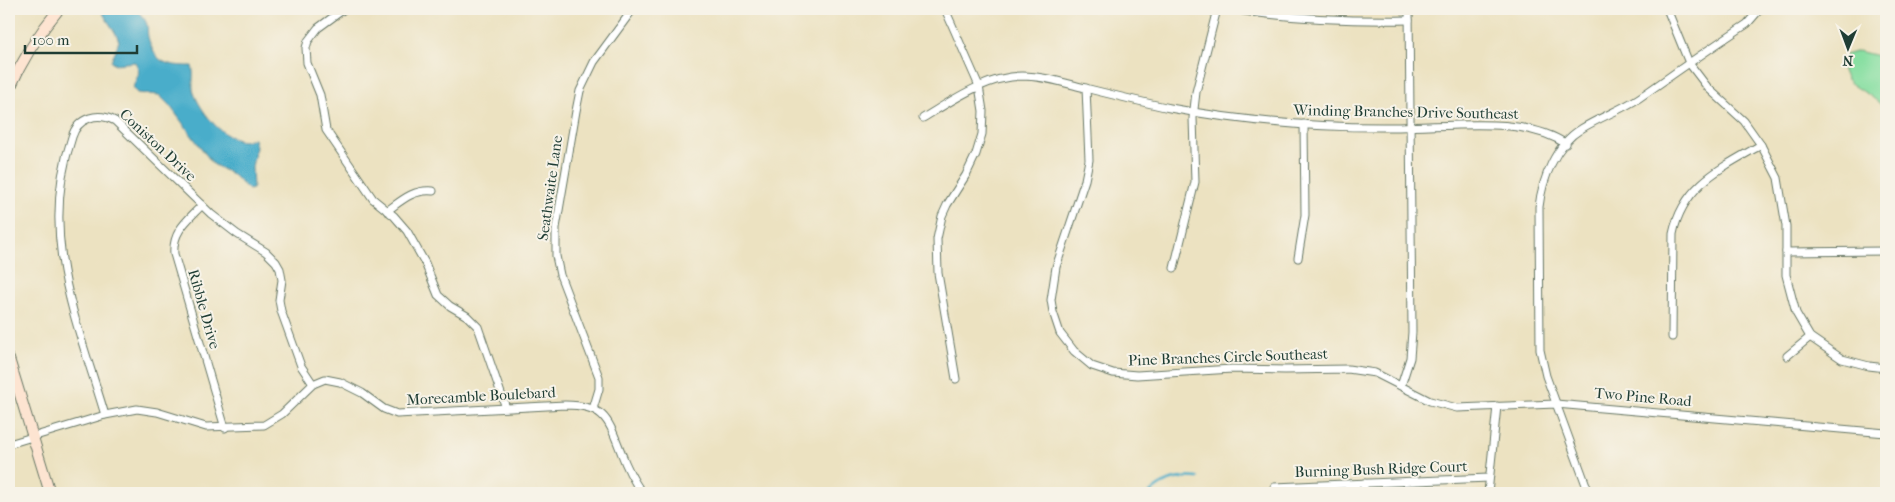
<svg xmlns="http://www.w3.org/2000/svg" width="1895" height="502" font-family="'IM FELL French Canon',serif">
<rect width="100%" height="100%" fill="#f7f3e8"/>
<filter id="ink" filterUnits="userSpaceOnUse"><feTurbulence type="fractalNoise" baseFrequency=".02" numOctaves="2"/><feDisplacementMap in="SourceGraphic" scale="10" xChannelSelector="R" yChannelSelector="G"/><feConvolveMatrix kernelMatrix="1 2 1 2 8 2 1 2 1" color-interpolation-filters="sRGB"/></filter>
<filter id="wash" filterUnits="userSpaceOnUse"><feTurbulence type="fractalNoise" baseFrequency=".0096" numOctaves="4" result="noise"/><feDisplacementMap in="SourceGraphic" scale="20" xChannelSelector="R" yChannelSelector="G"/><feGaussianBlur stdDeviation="1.12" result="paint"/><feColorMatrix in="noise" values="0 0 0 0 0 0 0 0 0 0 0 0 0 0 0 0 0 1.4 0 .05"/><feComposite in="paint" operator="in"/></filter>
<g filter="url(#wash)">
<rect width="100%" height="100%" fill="#ece2c1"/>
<!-- green -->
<path fill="#88dfa2" stroke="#548e6b" d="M1858 51 1878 56 1886 65V109C1879 103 1872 96 1864 92 1849 82 1845 82 1841 63L1845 55Z"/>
<!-- water -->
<path fill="#4aadca" stroke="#34757f" d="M101 9H135C139 13 146 19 147 25 148 29 147 33 148 37 155 63 166 66 192 66 195 75 191 85 194 93 201 111 220 136 239 140 243 142 249 140 254 139L256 147 252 167 253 189 249 190 233 175 213 164 170 106 159 95 137 93 133 89C135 76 143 76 135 62L115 64 111 62 119 41C115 29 106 21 101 9Z"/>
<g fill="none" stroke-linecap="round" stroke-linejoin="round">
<!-- stream -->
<path stroke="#4aadca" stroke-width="2.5" d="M1150 493C1163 480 1180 476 1198 478"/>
</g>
</g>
<g filter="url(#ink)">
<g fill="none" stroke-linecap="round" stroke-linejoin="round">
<defs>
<g id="street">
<path d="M344 9 318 28 308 41 306 48 307 63 320 95 326 130 373 199 394 216 407 231 425 263 438 295 450 306 467 316 478 327 506 408"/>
<path d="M945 9 979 86 983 111 982 134 976 154 966 175 947 205 942 216 937 239 938 273 956 379"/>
<path d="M1231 9C1291 19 1349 21 1409 20"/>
<path d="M1667 9 1689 63 1708 88 1744 121 1761 145 1778 178 1786 226V275L1796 313 1810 337 1842 359 1869 366 1886 368"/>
<path d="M1086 88 1089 160 1085 180 1056 267 1051 300 1053 312 1060 333 1074 351 1092 366 1113 373 1137 375 1232 369 1285 370 1348 369 1375 373 1430 401 1457 408 1556 404 1886 433"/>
<path d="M923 118C953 100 985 77 1022 76 1043 76 1065 83 1085 88 1113 95 1141 102 1170 108 1245 122 1323 128 1399 127 1449 127 1524 115 1566 144"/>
<path d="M202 205C188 220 172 231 174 254L225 428"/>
<path d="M387 211C402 200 414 189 433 191"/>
<path d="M1786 252 1886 251"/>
<path d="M1298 258 1305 215 1304 124"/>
<path d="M1174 268 1195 182 1193 118 1196 92 1217 9"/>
<path d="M1672 337 1673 234C1683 185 1721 168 1761 145"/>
<path d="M1787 356 1810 337"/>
<path d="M1401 386 1410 358 1412 332 1409 9"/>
<path d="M593 409 599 389V377L560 275 556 256V228L576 111 580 91 594 62 633 9"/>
<path d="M105 415C77 321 38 236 72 137 78 117 98 112 115 121L211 214 237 234 266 252 276 262 280 269 282 280 279 300 281 311 301 366 313 384"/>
<path d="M9 444 105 415 137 409 157 412 206 427 264 425 282 414 313 384 325 379 340 382 362 393 384 409 397 414 565 405C605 405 608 419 621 452 626 466 633 480 642 493"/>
<path d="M1364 483V493"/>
<path d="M1274 487 1489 478"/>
<path d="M1488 493 1497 406"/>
<path d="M1589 493 1546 376 1540 350 1539 207C1542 179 1556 144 1581 129 1600 117 1621 110 1639 98 1675 73 1710 48 1747 24L1760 9"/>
</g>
<g id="secondary">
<path d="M9 90C22 60 38 34 59 9"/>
<path d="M9 359 50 493"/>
</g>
</defs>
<!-- street casing -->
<use href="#street" stroke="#677765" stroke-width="9"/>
<!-- secondary casing -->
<use href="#secondary" stroke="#677765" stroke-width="12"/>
<!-- street -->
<use href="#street" stroke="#fff" stroke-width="7"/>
<!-- secondary -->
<use href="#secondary" stroke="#fde4d1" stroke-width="10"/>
</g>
</g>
<g text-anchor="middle" stroke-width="4" stroke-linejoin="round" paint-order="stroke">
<!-- street labels -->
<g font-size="15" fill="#1f3d34" stroke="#f7f3e8">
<text transform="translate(1406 112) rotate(1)" y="5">Winding Branches Drive Southeast</text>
<text transform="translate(158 145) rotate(43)" y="5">Coniston Drive</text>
<text transform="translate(550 188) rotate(-82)" y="5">Seathwaite Lane</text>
<text transform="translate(204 309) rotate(74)" y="5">Ribble Drive</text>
<text transform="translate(1228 357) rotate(-2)" y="5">Pine Branches Circle Southeast</text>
<text transform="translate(481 396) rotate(-3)" y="5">Morecamble Boulebard</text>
<text transform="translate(1643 397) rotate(5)" y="5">Two Pine Road</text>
<text transform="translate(1381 469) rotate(-2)" y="5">Burning Bush Ridge Court</text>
</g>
</g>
<!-- margin -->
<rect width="1895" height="502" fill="none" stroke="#f7f3e8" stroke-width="30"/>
<!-- north arrow -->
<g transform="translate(1848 48) rotate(181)" stroke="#f7f3e8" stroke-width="4" paint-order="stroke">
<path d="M0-4L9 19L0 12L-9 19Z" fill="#1f3d34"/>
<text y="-8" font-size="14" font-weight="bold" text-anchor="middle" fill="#1f3d34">N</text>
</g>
<!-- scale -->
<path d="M25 45v8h112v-8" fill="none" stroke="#1f3d34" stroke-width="2.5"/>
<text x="32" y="45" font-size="15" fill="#1f3d34" stroke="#f7f3e8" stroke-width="4" paint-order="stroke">100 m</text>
</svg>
